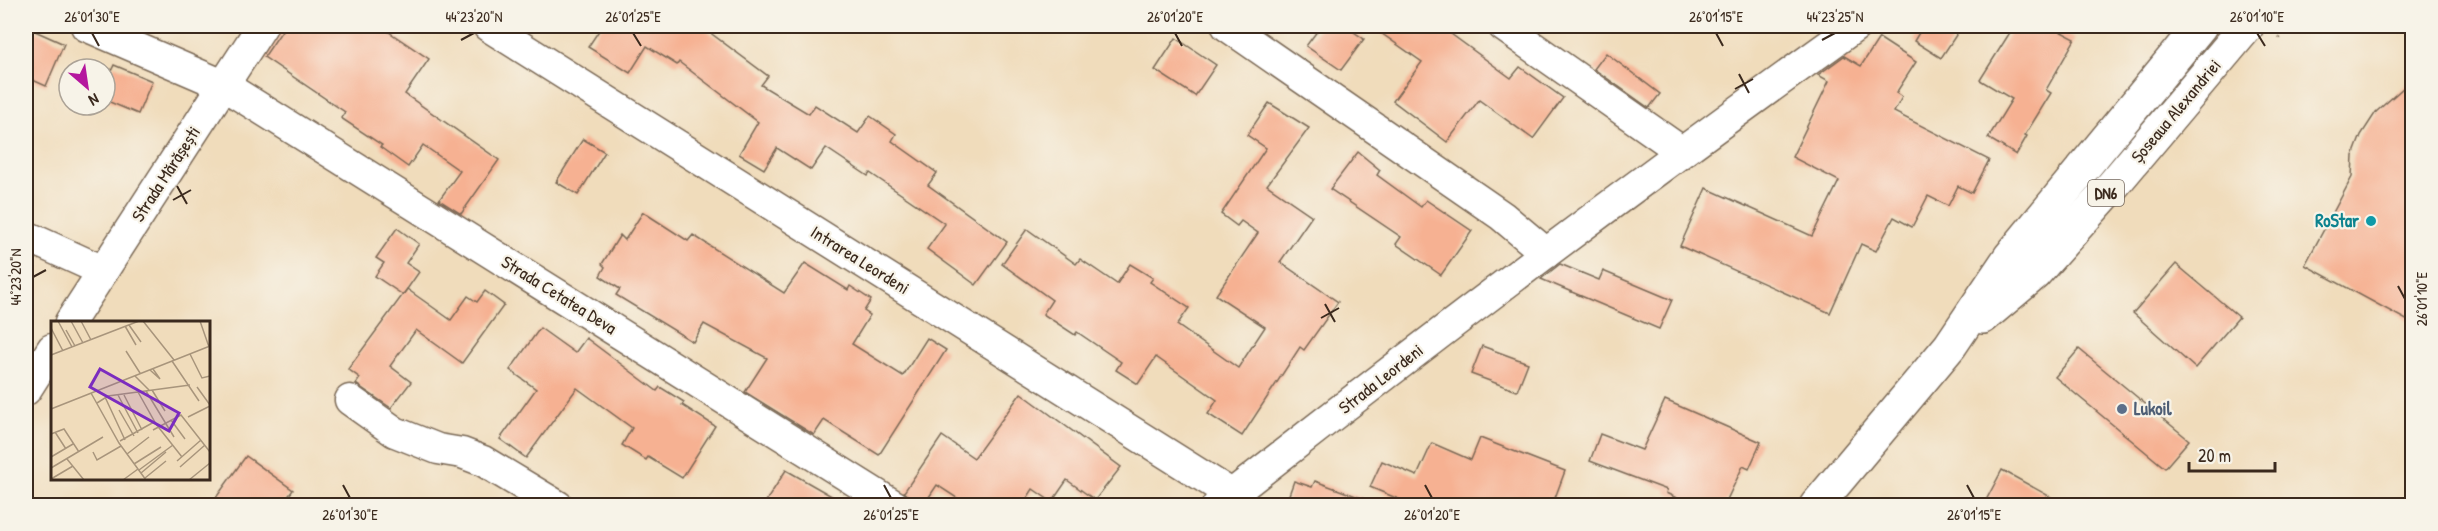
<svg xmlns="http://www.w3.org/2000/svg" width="2438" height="531" font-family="'Patrick Hand',sans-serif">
<rect width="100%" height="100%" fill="#f7f3e8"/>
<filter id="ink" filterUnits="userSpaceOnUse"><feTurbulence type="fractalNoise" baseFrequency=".0167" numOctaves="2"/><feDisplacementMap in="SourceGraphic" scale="12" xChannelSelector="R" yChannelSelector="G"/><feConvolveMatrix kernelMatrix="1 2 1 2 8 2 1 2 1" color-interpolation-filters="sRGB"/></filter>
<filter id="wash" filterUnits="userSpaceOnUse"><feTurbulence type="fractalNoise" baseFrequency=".008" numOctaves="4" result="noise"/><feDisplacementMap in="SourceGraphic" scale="24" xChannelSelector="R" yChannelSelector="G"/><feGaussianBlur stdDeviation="1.35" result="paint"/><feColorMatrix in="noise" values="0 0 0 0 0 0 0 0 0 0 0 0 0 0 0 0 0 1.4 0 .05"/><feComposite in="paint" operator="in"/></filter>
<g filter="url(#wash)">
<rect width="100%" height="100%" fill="#f0dcbb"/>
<g id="blocks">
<!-- building -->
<g fill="#f6b192">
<path d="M285 26H380L429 59 405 94 499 160 461 214 439 200 460 171 423 145 408 167 380 147 382 145 341 118 345 112 264 57Z"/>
<path d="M602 26H701L768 76 761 85 809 114 815 105 858 133 870 116 896 134 892 141 937 173 928 185 1007 242 976 285 927 249 945 224 870 173 868 176 826 148 811 170 777 148 764 169 739 154 758 122 679 62 677 65 647 46 630 73 588 47Z"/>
<path d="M1321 26H1345L1364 39 1341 70 1306 46Z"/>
<path d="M1371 26H1440L1511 78 1520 67 1563 98 1533 139 1479 100 1447 142 1393 101 1422 62Z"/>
<path d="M1923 26H1962L1941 58 1914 41Z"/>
<path d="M2014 26H2050L2075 39 2046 90 2051 93 2025 135 2027 136 2016 155 1988 138 2012 99 1980 80Z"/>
<path d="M26 27 64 44 46 86 26 77Z"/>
<path d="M1176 38 1216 65 1195 96 1155 70Z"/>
<path d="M1879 38 1916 62 1896 93 1902 97 1894 112 1989 160 1972 193 1958 186 1948 206 1928 196 1912 227 1894 217 1876 251 1861 244 1830 313 1680 246 1706 188 1812 236 1839 181 1792 157 1829 81 1818 75 1844 56 1861 66Z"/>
<path d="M1606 53 1660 94 1649 108 1594 69Z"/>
<path d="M114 65 152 81 138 114 105 100V84Z"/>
<path d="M2412 80V323L2305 265 2352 177 2353 156 2361 135 2376 112Z"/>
<path d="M1269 103 1309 128 1267 185 1312 216 1280 262 1338 302 1304 350 1300 347 1242 436 1208 414 1217 400 1156 357 1138 384 1116 370 1121 362 1077 332 1075 335 1043 314 1052 300 1002 264 1027 229 1076 264 1080 259 1117 284 1130 264 1153 278 1150 282 1189 308 1177 325 1238 368 1265 327 1216 295 1258 233 1241 221 1237 226 1221 214 1266 148 1247 135Z"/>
<path d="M583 139 605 152 578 195 556 182Z"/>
<path d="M1358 152 1380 170 1377 175 1421 207 1426 200 1472 231 1441 275 1396 244 1401 237 1330 189Z"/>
<path d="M643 212 688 241 693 235 784 293 805 263 848 290 850 286 871 300 864 311 870 315 852 344 903 376 927 338 946 350 879 455 824 420 814 435 745 392 767 358 704 324 693 342 616 295 620 289 600 276 605 267 602 264 620 235 625 240Z"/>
<path d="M397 228 419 244 406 263 419 272 403 295 375 276 384 263 376 258Z"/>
<path d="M1560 264 1599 280 1603 271 1672 300 1659 329 1541 279Z"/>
<path d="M2176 264 2239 317 2195 368 2133 313Z"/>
<path d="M407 289 451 320 468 296 477 302 485 291 504 305 462 363 416 330 390 366 411 382 391 408 356 384 360 378 348 369Z"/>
<path d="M540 328 575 353 586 338 657 391 660 387 684 402 682 405 715 426 682 478 648 457 646 460 622 445 632 428 577 388 526 458 500 439 536 389 510 370Z"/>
<path d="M1482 346 1528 363 1517 391 1471 374Z"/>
<path d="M2079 349 2189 440 2165 468 2055 377Z"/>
<path d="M1021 393 1121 467 1095 500 1067 480 1052 502 1033 489 1022 506H969L937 485 923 506H912L910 497 904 492 942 436 974 458Z"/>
<path d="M1665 400 1761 442 1749 469 1743 466 1724 506H1693L1666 493 1667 490 1590 461 1600 434 1642 450Z"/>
<path d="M1480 438 1565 471 1552 506H1415L1370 487 1382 461 1417 476 1432 443 1471 460Z"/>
<path d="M246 456 293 490 281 506H210Z"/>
<path d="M786 470 849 506H763Z"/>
<path d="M2002 470 2067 506H1983Z"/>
<path d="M1294 481 1312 487 1315 481 1375 503V506H1285Z"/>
</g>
</g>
</g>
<g filter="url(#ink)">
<use href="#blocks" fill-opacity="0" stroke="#7a6855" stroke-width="1.5"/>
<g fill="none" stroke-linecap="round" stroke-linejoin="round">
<defs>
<g id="minor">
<path d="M86 26 223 85 895 506"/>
<path d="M488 26 1231 494"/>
<path d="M1227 26 1502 216 1546 253"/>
<path d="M1503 26 1681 151"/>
<path d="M26 236 103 271"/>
<path d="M70 322 262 26"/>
<path d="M26 390 52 349"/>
<path d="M350 400 395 432 438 449 462 453 483 461 558 506"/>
<path d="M1217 506C1427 341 1639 181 1856 26"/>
</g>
<g id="primary">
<path d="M1983 317 2034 274 2108 191 2247 26"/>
<path d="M1816 506 1950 346 2010 257 2200 26"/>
</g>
</defs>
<!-- minor casing -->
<use href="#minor" stroke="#7a6855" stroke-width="33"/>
<!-- primary casing -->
<use href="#primary" stroke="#7a6855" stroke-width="36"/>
<!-- path -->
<path stroke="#7a6855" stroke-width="4" stroke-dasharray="1.5 4.5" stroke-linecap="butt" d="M2279 38 2289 26"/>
<!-- minor -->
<use href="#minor" stroke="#fff" stroke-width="30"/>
<!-- primary -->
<use href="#primary" stroke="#fff" stroke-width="33"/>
</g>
</g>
<!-- ticks -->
<path fill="none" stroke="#3b2a1e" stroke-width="2" d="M92 33 99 46M633 33 641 46M1175 33 1182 46M1716 33 1723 46M2257 33 2265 46M461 40 474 33M1822 40 1835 33M1739 74 1749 93M1735 89 1753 79M177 186 187 204M173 200 191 190M33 277 46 270M2398 286 2405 299M1325 304 1335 322M1321 318 1339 308M343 485 350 498M884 485 891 498M1425 485 1432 498M1967 485 1974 498"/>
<!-- markers -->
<circle fill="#0f9aa8" stroke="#f7f3e8" stroke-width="2" cx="2371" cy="221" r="6"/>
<circle fill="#5c6f8a" stroke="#f7f3e8" stroke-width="2" cx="2122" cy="409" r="6"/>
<g text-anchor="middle" stroke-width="4.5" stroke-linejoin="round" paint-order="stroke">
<!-- shield labels -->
<rect fill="#f7f3e8" stroke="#73665b" stroke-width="1.5" x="2088" y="180" width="36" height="26" rx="4.5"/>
<g font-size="16" font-weight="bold" fill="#3b2a1e">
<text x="2106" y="199">DN6</text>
</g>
<!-- street labels -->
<g font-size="18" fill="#3b2a1e" stroke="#f7f3e8">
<text transform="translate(2176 111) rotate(-50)" y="6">Șoseaua Alexandriei</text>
<text transform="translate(166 174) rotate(-57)" y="6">Strada Mărășești</text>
<text transform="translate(860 260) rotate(32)" y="6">Intrarea Leordeni</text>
<text transform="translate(559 295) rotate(32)" y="6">Strada Cetatea Deva</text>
<text transform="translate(1381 379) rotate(-38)" y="6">Strada Leordeni</text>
</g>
<!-- culture labels -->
<g font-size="18" font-weight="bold" fill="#0d838f" stroke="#f7f3e8" text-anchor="end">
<text x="2359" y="227">RoStar</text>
</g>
<!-- service labels -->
<g font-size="18" font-weight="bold" fill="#4e5e75" stroke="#f7f3e8" text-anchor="start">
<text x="2134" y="415">Lukoil</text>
</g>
</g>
<!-- overview -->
<g transform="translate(51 321)">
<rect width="159" height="159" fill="#f0dcbb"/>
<path fill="none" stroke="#a8957c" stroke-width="1.5" d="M7 0 21 26M20 0 32 22M30 0 40 19M92 0 123 39M149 0 158 26M78 4 90 21M74 5 85 24M0 7 12 30M15 9 24 25M75 30 89 52M139 33 151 57 159 55M0 34 88 0M121 40 148 80M99 49 109 58 102 48M84 55 98 69M146 66 159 84M101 69 114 90M95 70 123 116M87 71 105 103 131 136M40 72 68 122 95 159M67 74 87 112M73 74 91 109M54 76 74 119M46 82 57 75 139 64M0 88 159 25M68 89 83 115M137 96 159 85M120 99 134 118M102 109 130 94 159 131M4 111 15 128M0 113 13 108 28 131M69 120 103 101M42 131 46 139 70 125M76 133 98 116M0 136 22 123M16 138 33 159M126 140 150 119M83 143 110 126M129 146 154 124M0 147 52 116M88 149 122 124M90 152 115 131M94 157 115 140M0 158 22 145M72 159 87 148M138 159 159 142"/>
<path fill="#7b2cbf" fill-opacity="0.15" stroke="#7b2cbf" stroke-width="3" d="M49 48 128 92 118 110 39 66Z"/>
<rect width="159" height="159" fill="none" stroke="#3b2a1e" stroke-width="3"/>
</g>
<!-- margin -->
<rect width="2438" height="531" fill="none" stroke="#f7f3e8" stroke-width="66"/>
<!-- north arrow -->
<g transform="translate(87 87) rotate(151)"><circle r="28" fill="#f7f3e8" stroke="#aca397" stroke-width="1.5"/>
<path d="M0-4.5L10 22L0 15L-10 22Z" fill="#b5179e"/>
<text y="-9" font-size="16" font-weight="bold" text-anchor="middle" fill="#3b2a1e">N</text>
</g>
<!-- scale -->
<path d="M2189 462v9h86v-9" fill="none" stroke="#3b2a1e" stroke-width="3"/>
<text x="2198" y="462" font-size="18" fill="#3b2a1e" stroke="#f7f3e8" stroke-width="4.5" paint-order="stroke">20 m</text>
<rect x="33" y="33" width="2372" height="465" fill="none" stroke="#3b2a1e" stroke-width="2"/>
<g font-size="15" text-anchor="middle" fill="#3b2a1e">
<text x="92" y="22">26°01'30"E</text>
<text x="474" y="22">44°23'20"N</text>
<text x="633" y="22">26°01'25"E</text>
<text x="1175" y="22">26°01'20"E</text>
<text x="1716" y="22">26°01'15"E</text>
<text x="1835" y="22">44°23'25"N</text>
<text x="2257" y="22">26°01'10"E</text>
<text transform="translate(16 277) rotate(-90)" y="5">44°23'20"N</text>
<text transform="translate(2422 299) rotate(-90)" y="5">26°01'10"E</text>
<text x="350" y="520">26°01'30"E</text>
<text x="891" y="520">26°01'25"E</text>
<text x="1432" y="520">26°01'20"E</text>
<text x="1974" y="520">26°01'15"E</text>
</g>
</svg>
